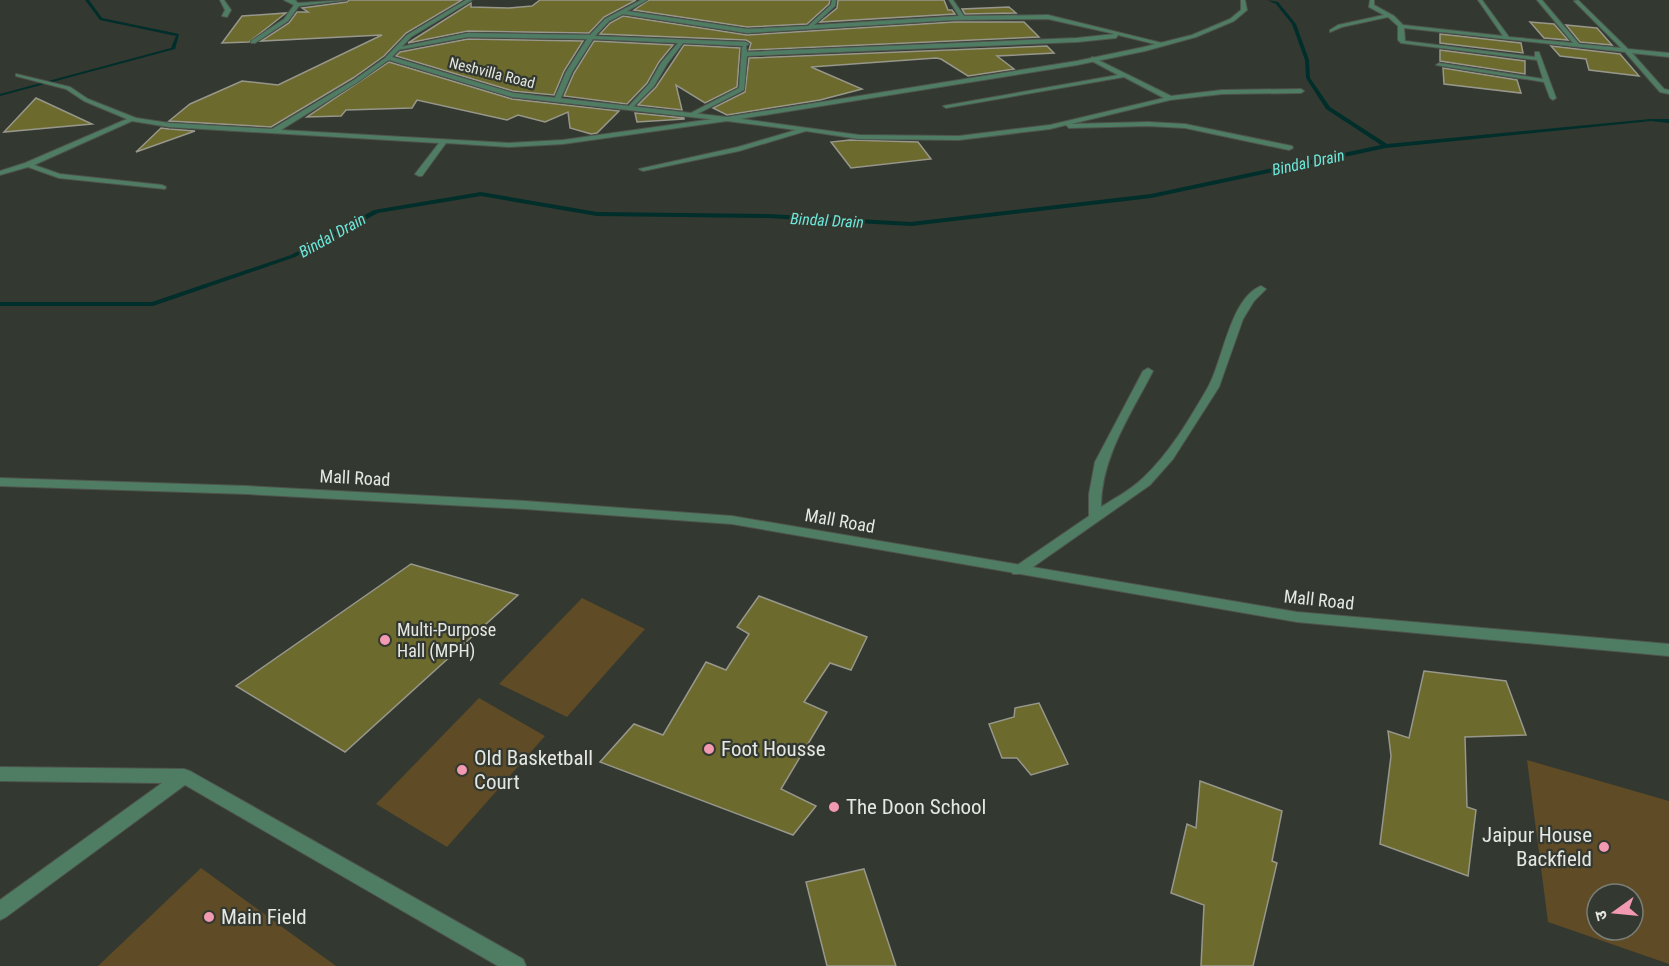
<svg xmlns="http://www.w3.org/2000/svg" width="1669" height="966" font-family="'Roboto Condensed','Noto Sans Devanagari',sans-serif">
<rect width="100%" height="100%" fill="#333830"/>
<!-- green -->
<g fill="#5f4b26" fill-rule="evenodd">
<path d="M582 598 645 629 567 717 499 684Z"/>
<path d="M479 698 545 736 447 847 376 804Z"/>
<path d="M1527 760 1669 801V964L1548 922ZM1597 894H1633V930H1597Z"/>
<path d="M201 868 336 966H98Z"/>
</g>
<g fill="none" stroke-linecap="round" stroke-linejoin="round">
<!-- stream -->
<g fill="#002e2a" fill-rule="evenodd">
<path d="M85 0H89L102 18 179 34 175 49 0 96V94L171 48 176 36 100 20Z"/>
<path d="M1267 0 1278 2 1296 24 1309 60 1310 78 1330 107 1387 144 1651 119H1669V123L1651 121 1386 148 1151 198 911 226 768 218 597 216 481 196 378 213 295 257 153 306H0V302H152L291 255 374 210 481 192 597 212 768 214 911 222 1151 194 1381 145 1326 109 1306 78 1305 60 1292 24 1276 4Z"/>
</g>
</g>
<!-- building -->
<g fill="#6c6a2d" stroke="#97978c" stroke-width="1.5">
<path d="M349 0H462L406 33 384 56 353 78 271 127 169 121 190 104 242 81 278 85 382 35 261 41 289 23 297 12H308L302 8 347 2Z"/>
<path d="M540 0H636L604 17 589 33 468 31 408 43 471 3V7L509 8 532 6Z"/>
<path d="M649 0H830L829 4 807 24 747 27 634 10Z"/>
<path d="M838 0H944L948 10H952L955 14 820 22 837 8Z"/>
<path d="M1009 7 1016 13 965 14 962 9Z"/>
<path d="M286 13 249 42 222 43 242 16Z"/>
<path d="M623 16 747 35 954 22H1024L1039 37 749 50 751 43 746 40 600 34 610 23Z"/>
<path d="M1530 22 1554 24 1568 40 1544 38Z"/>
<path d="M1566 25 1597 28 1612 45 1580 42Z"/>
<path d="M1440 34 1521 43 1523 53 1440 43Z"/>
<path d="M468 39 583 41 564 71 554 95 513 91 396 56 400 52Z"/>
<path d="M594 41 673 45 659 62 647 83 627 104 564 96 574 73Z"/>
<path d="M684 45 740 48 737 87 705 103 676 85 682 110 638 105 656 87Z"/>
<path d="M1047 46 1054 53 997 56 1014 69 968 76 941 59 936 58 811 67 862 89 820 100 727 115 713 108 745 92 749 58Z"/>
<path d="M1551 46 1620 54 1639 76 1589 70 1586 59 1560 56Z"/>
<path d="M1440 50 1525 61V74L1440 61Z"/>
<path d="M389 62 512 99 619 111 597 133 591 134 570 128 568 112 545 122 518 115 507 120 417 100 412 108 346 110 341 116 307 117Z"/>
<path d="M1443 68 1517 80 1521 93 1444 84Z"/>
<path d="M36 98 92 124 4 132Z"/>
<path d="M635 113 684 118V119L637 122Z"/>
<path d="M161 128 169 129 195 131 136 152Z"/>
<path d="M850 140 918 142 931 159 851 168 831 142Z"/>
<path d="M411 564 518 595 345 752 236 686Z"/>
<path d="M759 596 867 637 851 670 830 663 804 702 827 712 781 789 816 806 793 835 600 762 634 724 663 735 706 662 726 670 749 634 737 627Z"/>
<path d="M1424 671 1506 681 1526 735 1465 737 1467 807 1476 810 1468 876 1380 844 1391 756 1388 731 1409 738Z"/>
<path d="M1039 703 1068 764 1031 775 1017 758H1002L989 724 1014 717 1015 708Z"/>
<path d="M1200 781 1282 811 1272 861 1277 863 1253 966H1201L1204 905 1171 893 1187 824 1196 828Z"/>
<path d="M864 869 896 966H827L806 882Z"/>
</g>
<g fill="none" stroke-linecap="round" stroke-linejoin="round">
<defs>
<g id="service">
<path d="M1261 286 1266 289 1254 301 1243 319 1219 387 1173 459 1150 485 1023 574H1013L1011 571 1013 568 1089 516V494L1095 462 1143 371 1148 368 1153 371C1131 414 1101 457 1101 507 1115 498 1131 490 1143 478 1169 454 1189 420 1207 389 1223 363 1229 299 1261 286Z"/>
<path d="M0 767 184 769 190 771 523 959 526 966H498L185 785 6 917 0 920V900L162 783 0 781Z"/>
</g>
<g id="minor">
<path d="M220 0H224L231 10 227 17 222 16 225 10Z"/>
<path d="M284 0H295L298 3 347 0 299 6 288 21 255 43H251V41L284 19 294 5Z"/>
<path d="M641 0H647L627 11 747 29 808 26 831 5 832 0H836L835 6 814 25 959 16 949 0H953L964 16 1048 15 1166 44 1163 46 1118 35 1116 38 1077 42 747 56 744 90 693 116 690 114 691 113 739 88 742 47 744 46 683 43 667 64 654 86 630 110 627 108 628 107 649 84 661 63 678 43 593 39 572 72 560 100 557 102 554 100 566 72 587 39 468 37 398 50 395 48 468 33 590 35 605 19ZM623 14 747 33 954 20 1048 19 1115 34 1077 38 747 52 746 46 749 44 746 42 595 36 609 21Z"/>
<path d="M1370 0H1374V5L1394 16 1403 25 1503 36 1478 0H1482L1509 37 1573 43 1537 0H1542L1579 44 1621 48 1574 1 1578 0 1628 49 1669 53V57L1632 53 1664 89 1669 90V94L1660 92 1625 52 1404 28 1405 41 1535 57V52H1539L1556 98 1553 100 1550 98 1544 82 1436 65 1439 63 1543 79 1537 60 1401 43 1398 40V26L1388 17 1342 27 1330 32V30L1338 25 1384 15 1369 7Z"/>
<path d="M388 56 390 59 358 82 281 130 509 143 563 140 727 117 859 135 959 136 1050 125 1164 98 1124 77 946 108 943 106 1118 75 1090 60 1092 57 1171 96 1222 90 1301 89 1304 91 1301 93 1222 94 1170 100 1071 124 1148 122 1185 124 1292 146 1293 148 1289 150 1185 128 1148 126 1069 128 1066 125 1050 129 959 140 859 139 806 131 739 151 643 171 639 169 738 147 796 130 727 121 563 144 509 147 446 143 422 176H419L415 174 439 143 169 127 132 121 34 165 60 174 162 185 166 187 165 189 59 178 28 167 0 175V171L25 163 127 119 84 101 66 89 16 76V74L70 87 88 99 136 118 169 123 272 129 354 80Z"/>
</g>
<g id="tertiary">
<path d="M466 0H472L411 37 392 57 513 93 727 117 1077 61 1144 47 1192 35 1230 19 1241 10V0H1245L1247 10 1234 21 1196 37 1145 51 1077 65 727 121 512 97 386 59V57L407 35Z"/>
<path d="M0 478 247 486 525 501 732 516 1297 612 1669 644V656L1297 622 732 524 525 509 247 494 0 486Z"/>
</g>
</defs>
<!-- service casing -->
<use href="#service" stroke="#4f544c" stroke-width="2"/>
<!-- minor casing -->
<use href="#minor" stroke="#4f544c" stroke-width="2"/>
<!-- tertiary casing -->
<use href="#tertiary" stroke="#4f544c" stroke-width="2"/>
<!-- service -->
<use href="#service" fill="#4f7d64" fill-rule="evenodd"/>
<!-- minor -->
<use href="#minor" fill="#4f7d64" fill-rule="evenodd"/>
<!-- tertiary -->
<use href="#tertiary" fill="#4f7d64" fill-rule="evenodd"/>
</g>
<!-- markers -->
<g fill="#f19ab1" stroke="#333830" stroke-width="2">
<circle cx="385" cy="640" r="6"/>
<circle cx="709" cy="749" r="6"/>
<circle cx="462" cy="770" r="6"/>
<circle cx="834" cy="807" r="6"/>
<circle cx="1604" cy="847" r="6"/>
<circle cx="209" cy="917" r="6"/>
</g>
<g text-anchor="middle" stroke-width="4.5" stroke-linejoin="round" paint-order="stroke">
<!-- far-street labels -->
<g font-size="15" fill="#e4e7e2" stroke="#333830">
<text transform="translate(492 73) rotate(14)" y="5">Neshvilla Road</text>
</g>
<!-- far-water labels -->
<g font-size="16" font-style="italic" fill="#6ce8db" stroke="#333830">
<text transform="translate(1308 162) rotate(-12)" y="6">Bindal Drain</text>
<text transform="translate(827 220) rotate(3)" y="6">Bindal Drain</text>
<text transform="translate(332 235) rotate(-29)" y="6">Bindal Drain</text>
</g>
<!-- street labels -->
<g font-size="18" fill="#e4e7e2" stroke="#333830">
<text transform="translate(355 478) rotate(3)" y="6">Mall Road</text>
<text transform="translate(840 521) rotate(10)" y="6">Mall Road</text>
<text transform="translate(1319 600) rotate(6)" y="6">Mall Road</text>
</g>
<!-- poi labels -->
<g font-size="18" fill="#e4e7e2" stroke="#333830" text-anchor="start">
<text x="397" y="636">Multi-Purpose<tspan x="397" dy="21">Hall (MPH)</tspan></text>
</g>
<!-- near-poi labels -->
<g font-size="21" fill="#e4e7e2" stroke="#333830" text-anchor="start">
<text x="721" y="756">Foot Housse</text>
<text x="474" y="765">Old Basketball<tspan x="474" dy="24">Court</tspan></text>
<text x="846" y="814">The Doon School</text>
<text x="1592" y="842" text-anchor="end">Jaipur House<tspan x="1592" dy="24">Backfield</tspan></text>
<text x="221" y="924">Main Field</text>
</g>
</g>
<!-- north arrow -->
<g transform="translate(1615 912) rotate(255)"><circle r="28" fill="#333830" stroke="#7a7e77" stroke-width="1.5"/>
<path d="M0-4.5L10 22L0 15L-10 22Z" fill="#f19ab1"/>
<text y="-9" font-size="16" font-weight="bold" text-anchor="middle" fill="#e4e7e2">उ</text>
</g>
</svg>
